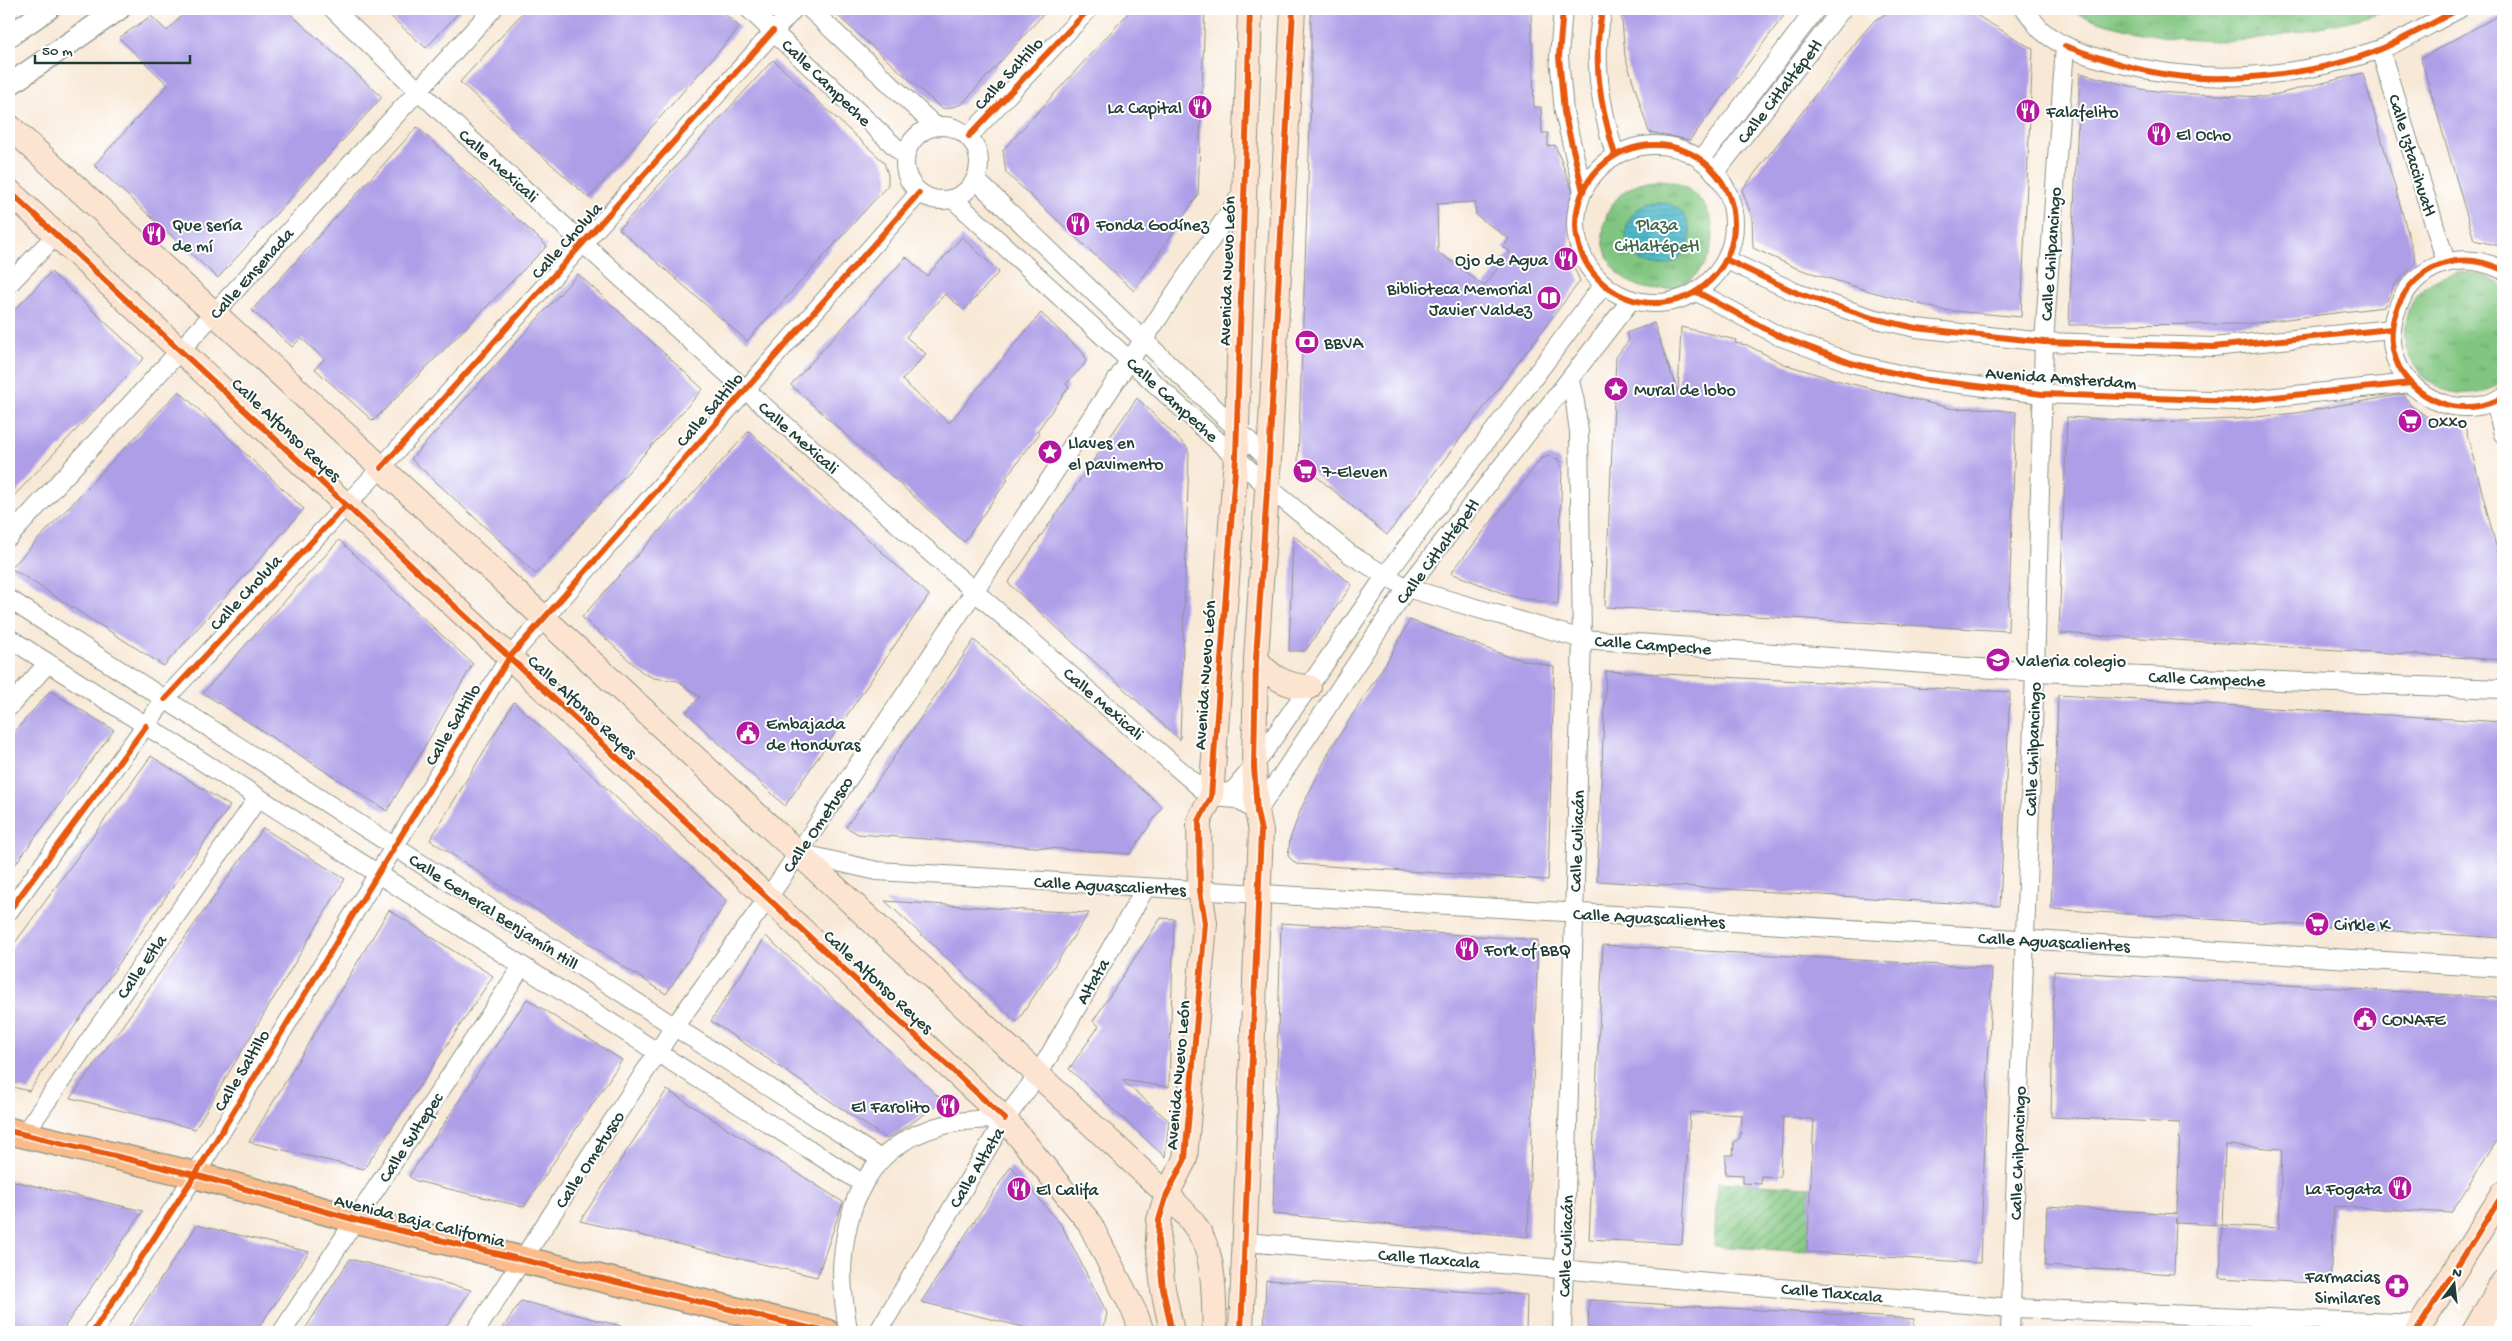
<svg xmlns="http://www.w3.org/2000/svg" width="2512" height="1341" font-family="'Gochi Hand',sans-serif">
<defs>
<pattern id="park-tufts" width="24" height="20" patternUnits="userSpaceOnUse" patternTransform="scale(1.25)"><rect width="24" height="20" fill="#81c680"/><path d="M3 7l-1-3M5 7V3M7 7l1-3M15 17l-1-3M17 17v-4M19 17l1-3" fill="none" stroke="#69a26a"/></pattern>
<pattern id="garden-furrows" width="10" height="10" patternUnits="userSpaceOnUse" patternTransform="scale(1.25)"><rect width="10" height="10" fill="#81c680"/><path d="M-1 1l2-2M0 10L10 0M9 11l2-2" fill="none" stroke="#69a26a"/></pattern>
<pattern id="water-rules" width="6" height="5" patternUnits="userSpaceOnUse" patternTransform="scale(1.25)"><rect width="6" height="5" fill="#4eb9cb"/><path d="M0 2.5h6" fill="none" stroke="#4098a6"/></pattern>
</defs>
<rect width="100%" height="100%" fill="#fff"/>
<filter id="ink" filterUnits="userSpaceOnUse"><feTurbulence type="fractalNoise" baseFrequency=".02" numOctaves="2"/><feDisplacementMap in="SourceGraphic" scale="10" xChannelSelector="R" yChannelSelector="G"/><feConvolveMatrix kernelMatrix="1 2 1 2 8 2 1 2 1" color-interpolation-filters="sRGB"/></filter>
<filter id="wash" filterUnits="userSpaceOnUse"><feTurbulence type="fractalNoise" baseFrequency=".0096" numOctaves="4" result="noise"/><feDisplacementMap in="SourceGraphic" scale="20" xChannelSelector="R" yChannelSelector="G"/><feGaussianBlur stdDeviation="1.12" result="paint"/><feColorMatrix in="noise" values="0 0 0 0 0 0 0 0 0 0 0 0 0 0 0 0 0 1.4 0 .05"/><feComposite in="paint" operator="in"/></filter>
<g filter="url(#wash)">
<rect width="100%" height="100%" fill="#f8e9d7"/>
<!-- park -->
<g fill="url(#park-tufts)" stroke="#50825a">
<path d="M2064 9H2388C2364 19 2340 23 2314 28 2296 32 2277 37 2258 39 2191 46 2126 33 2064 9Z"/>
<circle cx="1658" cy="235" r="55"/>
<path d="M2458 272C2475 273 2490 275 2503 286V381C2495 389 2483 392 2472 393 2416 399 2382 332 2421 291 2431 280 2445 276 2458 272Z"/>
</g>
<!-- garden -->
<path fill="url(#garden-furrows)" stroke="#50825a" d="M1718 1182 1811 1187 1807 1252 1714 1246Z"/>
<!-- water -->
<circle fill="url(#water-rules)" stroke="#367b80" cx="1658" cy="234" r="32"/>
<g id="blocks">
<!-- building -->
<g fill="#ae9ee8" fill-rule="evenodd">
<path d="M188 9H285L382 97 218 278 94 165 168 85 119 38 151 16 167 31Z"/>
<path d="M382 9H462L426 48Z"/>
<path d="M526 9H719L740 27 589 198 460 82Z"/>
<path d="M830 9H1048L962 104 946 109 940 107Z"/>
<path d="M1132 9H1205L1198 195 1134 291 1006 173 1003 150Z"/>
<path d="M1311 9H1427V12L1531 9 1534 107H1541L1542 133H1548V146L1555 145 1575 197 1570 215 1569 245 1573 265 1580 281 1387 535 1298 461 1311 96ZM1475 202 1476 215 1509 239 1503 247 1510 252 1484 286 1443 255H1440L1438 251 1437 204Z"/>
<path d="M1621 9H1789L1690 140 1649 132 1625 56Z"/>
<path d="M1894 9H1966L2033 49 2021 317 1942 310 1869 291 1796 268 1753 248 1752 217 1742 190 1860 37 1875 20Z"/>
<path d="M2503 13V247L2474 240 2421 58Z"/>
<path d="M773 60 884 162 888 175V185L747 341 619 229Z"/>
<path d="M2080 73 2141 89 2171 93 2265 97 2363 73 2416 262 2395 284 2384 307 2246 324 2069 325Z"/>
<path d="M417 127 547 246 373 421 315 369 324 359 301 338 292 347 252 310Z"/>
<path d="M962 237 999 272 964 310 945 294 926 314 906 337 926 354 902 380 949 423 1041 313 1084 354 1086 360 1083 366 1066 384 1069 387 1037 431 1040 433 1006 477 1008 479 964 542 791 385 906 257 927 276Z"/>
<path d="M51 272 144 358 9 501V316Z"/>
<path d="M578 274 703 389 536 574 411 459Z"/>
<path d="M1654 323 1678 394 1681 327 1736 340 1735 343 1747 345 1784 364 1832 379 1953 409 1979 408 2016 412 2008 631 1605 607 1616 357 1629 340 1626 333Z"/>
<path d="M179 391 304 509 164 666 11 568Z"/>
<path d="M2404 394 2411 406 2426 416 2445 424 2465 426 2503 573V660L2059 633 2067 417 2154 422 2236 419 2296 413Z"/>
<path d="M1137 398 1187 447 1189 453 1180 740 1008 583Z"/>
<path d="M749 431 929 595 785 806 686 712 700 697 678 681 654 678 643 673 582 617Z"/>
<path d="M1549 456 1558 459 1562 467 1558 604 1510 596 1451 573 1541 459Z"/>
<path d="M1293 535 1352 585 1305 651H1289Z"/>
<path d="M339 540 473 664 387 811 203 693Z"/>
<path d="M1410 620 1507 656 1554 667 1548 880 1296 864 1288 856 1290 839 1301 809 1331 748 1388 660Z"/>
<path d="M974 640 1162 807 1130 854 858 834 846 827Z"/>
<path d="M1606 671 2010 692 2000 906 1597 881Z"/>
<path d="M50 691 114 730 9 873V738Z"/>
<path d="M2058 695 2503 722V938L2051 909Z"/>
<path d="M514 702 727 901 666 994 430 840Z"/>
<path d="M151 756 230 806 29 1091 9 1086V951Z"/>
<path d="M263 828 345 879 195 1129 71 1098Z"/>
<path d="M885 901 1025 910 1089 913 1017 1022Z"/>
<path d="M389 910 493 976 364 1169 249 1142Z"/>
<path d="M1161 918 1174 919 1169 1087 1122 1080 1169 1121 1165 1157 1069 1069 1099 1026 1093 1021Z"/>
<path d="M1281 923 1538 940 1528 1237 1273 1214Z"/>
<path d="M766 936 939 1097 937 1106 887 1139 711 1021Z"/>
<path d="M1603 945 1992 968 1980 1263 1807 1252 1814 1119 1783 1117 1780 1177 1761 1176V1184L1743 1183V1175L1725 1174 1726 1155H1733L1734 1142 1740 1138 1742 1115 1690 1112 1682 1244 1589 1239Z"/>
<path d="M2054 971 2503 998V1131L2451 1213 2334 1206 2330 1284 2220 1278 2222 1225 2176 1223V1218L2174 1274 2045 1266 2047 1206 2177 1214 2180 1123 2051 1117ZM2225 1145 2282 1149 2279 1228 2222 1225Z"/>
<path d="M527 999 622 1060 524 1207 416 1181 409 1176Z"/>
<path d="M667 1090 843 1202 817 1277 580 1221Z"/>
<path d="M1011 1166 1062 1226 1107 1313 1103 1332H1044L921 1302Z"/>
<path d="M9 1180 143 1211 61 1332H9Z"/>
<path d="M197 1225 309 1252 256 1332H125Z"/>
<path d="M350 1259 433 1280 471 1290 442 1332H303Z"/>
<path d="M1266 1280 1527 1295 1526 1332H1264Z"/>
<path d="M1589 1300 1914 1319V1332H1588Z"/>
<path d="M521 1301 621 1326 620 1332H500Z"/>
</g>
</g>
</g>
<g filter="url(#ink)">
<use href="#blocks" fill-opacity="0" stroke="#8c9386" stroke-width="1"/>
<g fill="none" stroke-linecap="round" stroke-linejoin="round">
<defs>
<g id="minor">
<path d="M333 9C616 282 914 539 1211 797"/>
<path d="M749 9 905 156"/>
<path d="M810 9 935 126"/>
<path d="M1563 9 1559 56 1564 112 1583 191"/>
<path d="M1603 9C1591 58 1601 108 1615 155"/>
<path d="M2025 9C2030 15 2035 24 2041 30 2061 48 2091 57 2117 63 2206 86 2291 79 2378 50 2406 40 2433 22 2459 9"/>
<path d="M2380 49 2446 262"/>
<circle cx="942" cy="163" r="37"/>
<path d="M969 136 1089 9"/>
<circle cx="1655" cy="224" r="79"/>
<path d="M1701 160 1816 9"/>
<path d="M1715 173 1842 9"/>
<path d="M976 180 1269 460"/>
<path d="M953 199 1268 487 1351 555 1407 588 1582 639 2035 672 2503 689"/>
<path d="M1727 260 1797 293 1872 318 1916 328 2044 342 2213 347 2391 329"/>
<path d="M2503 270C2406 223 2343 364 2441 403 2461 410 2485 408 2503 397"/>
<path d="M9 284 55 236"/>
<path d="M1697 292 1779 336 1851 363 1920 379 2042 394 2236 401 2411 383"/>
<path d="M2495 402 2503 434"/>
<path d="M9 537 493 9"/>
<path d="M9 599 879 1158"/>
<path d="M9 638 862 1183"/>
<path d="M9 707 48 663"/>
<path d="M1214 796 1234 790 1254 766 1386 575 1603 285"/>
<path d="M1211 797 1237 799 1257 812 1407 588 1631 300"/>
<path d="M799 853 877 871 2503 968"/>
<path d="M9 911 165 699 381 468 794 9"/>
<path d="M24 1134 258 798"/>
<path d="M1245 1242 2012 1308 2421 1324"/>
<path d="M93 1332 195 1175 509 658 919 193"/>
<path d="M282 1332 522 966"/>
<path d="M475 1332 674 1027 768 898 1243 192"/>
<path d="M848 1332C845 1307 840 1281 843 1256 852 1158 909 1117 1005 1119"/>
<path d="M878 1332 1005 1119 1038 1075 1146 887"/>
<path d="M1562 1332 1582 639 1579 432 1575 402 1570 381"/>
<path d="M2010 1332 2035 672 2044 342 2065 46"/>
<path d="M2500 1332 2503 1285"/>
</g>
<g id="tertiary">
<path d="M9 36 48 9"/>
<path d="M9 85 119 9"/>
</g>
<g id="secondary">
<path d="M9 126 214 313 1167 1194C1176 1204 1186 1213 1193 1223 1217 1253 1213 1296 1215 1332"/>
<path d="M9 191 1005 1119 1089 1222 1136 1315 1142 1332"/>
<path d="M1256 659C1270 677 1286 686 1309 687"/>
<path d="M1172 1332 1163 1289 1158 1241 1159 1220 1167 1194 1185 1159 1205 923 1200 890 1199 821 1211 797 1236 457 1250 9"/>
<path d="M1241 1332 1261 831 1257 812 1254 766 1256 659 1269 460 1293 9"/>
<path d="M2416 1332 2503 1194"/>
<path d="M2474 1332 2503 1282"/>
</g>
<path id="primary" d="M9 1131 195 1175 356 1220 826 1332"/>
</defs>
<!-- minor casing -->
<use href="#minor" stroke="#8c9386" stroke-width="20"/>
<!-- tertiary casing -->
<use href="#tertiary" stroke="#8c9386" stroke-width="24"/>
<!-- secondary casing -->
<use href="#secondary" stroke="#8c9386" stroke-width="26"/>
<!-- primary casing -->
<use href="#primary" stroke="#8c9386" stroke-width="29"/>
<!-- minor -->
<use href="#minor" stroke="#fff" stroke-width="18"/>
<!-- tertiary -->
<use href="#tertiary" stroke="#fff" stroke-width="21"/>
<!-- secondary -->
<use href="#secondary" stroke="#fde4d0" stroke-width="24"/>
<!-- primary -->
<use href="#primary" stroke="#f9bc8a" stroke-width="26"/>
<defs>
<g id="cycleway">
<path d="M1563 9 1559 56 1564 112 1583 191"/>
<path d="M1603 9C1591 58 1601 108 1615 155"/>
<path d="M2065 46C2093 56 2122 66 2152 72 2218 86 2319 75 2381 49 2408 37 2434 22 2459 9"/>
<path d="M969 136 1089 9"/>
<circle cx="1655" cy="224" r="79"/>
<path d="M9 191 1005 1119"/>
<path d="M1727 260 1797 293 1872 318 1916 328 2044 342 2213 347 2391 329"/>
<path d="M2503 270C2406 223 2343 364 2441 403 2461 410 2485 408 2503 397"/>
<path d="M1697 292 1779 336 1851 363 1920 379 2042 394 2236 401 2411 383"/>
<path d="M381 468 773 31"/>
<path d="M165 699 346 505"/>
<path d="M9 911 146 726"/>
<path d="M9 1131 195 1175 356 1220 826 1332"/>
<path d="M93 1332 195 1175 509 658 919 193"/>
<path d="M1172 1332 1163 1289 1158 1241 1159 1220 1167 1194 1185 1159 1205 923 1200 890 1199 821 1211 797 1236 457 1250 9"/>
<path d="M1241 1332 1261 831 1257 812 1254 766 1256 659 1269 460 1293 9"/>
<path d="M2416 1332 2503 1194"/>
</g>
</defs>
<!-- cycleway casing -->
<use href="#cycleway" stroke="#fff" stroke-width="9"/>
<!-- cycleway -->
<use href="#cycleway" stroke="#e8590c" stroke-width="6"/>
</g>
</g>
<!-- icons -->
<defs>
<symbol id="restaurant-disc" viewBox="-11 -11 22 22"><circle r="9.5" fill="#b5179e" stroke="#fff"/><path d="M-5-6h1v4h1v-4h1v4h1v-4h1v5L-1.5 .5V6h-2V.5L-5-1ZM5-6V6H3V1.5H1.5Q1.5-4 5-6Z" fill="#fff"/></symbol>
<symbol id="library-disc" viewBox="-11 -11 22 22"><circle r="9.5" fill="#b5179e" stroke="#fff"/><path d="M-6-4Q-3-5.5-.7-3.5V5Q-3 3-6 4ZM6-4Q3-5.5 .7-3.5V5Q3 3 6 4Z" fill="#fff"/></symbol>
<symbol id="bank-disc" viewBox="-11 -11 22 22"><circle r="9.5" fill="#b5179e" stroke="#fff"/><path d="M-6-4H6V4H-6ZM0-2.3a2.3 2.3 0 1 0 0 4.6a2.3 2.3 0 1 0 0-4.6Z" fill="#fff"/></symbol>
<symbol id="sight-disc" viewBox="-11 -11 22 22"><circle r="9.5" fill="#b5179e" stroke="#fff"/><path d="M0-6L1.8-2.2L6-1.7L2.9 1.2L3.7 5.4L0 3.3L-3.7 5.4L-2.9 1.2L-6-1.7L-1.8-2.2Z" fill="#fff"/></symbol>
<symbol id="supermarket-disc" viewBox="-11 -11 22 22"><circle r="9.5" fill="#b5179e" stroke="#fff"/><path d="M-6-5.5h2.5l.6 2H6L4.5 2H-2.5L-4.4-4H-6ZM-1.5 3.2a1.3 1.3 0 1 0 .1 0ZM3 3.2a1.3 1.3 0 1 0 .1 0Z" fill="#fff"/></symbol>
<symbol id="school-disc" viewBox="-11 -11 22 22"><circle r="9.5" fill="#b5179e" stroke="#fff"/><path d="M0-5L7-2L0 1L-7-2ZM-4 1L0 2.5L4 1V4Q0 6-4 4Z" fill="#fff"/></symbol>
<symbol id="civic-disc" viewBox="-11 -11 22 22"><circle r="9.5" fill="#b5179e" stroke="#fff"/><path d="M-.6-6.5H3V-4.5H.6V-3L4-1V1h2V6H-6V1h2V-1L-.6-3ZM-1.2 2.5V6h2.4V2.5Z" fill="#fff"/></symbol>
<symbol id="pharmacy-disc" viewBox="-11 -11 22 22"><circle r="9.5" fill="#b5179e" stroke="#fff"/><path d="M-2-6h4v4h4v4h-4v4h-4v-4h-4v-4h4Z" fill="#fff"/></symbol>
</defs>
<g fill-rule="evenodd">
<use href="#restaurant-disc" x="1186" y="93" width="28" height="28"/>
<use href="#restaurant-disc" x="2014" y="97" width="28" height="28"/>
<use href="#restaurant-disc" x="2145" y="120" width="28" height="28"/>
<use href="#restaurant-disc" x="1064" y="210" width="28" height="28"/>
<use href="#restaurant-disc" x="140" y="220" width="28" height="28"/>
<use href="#restaurant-disc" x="1552" y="245" width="28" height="28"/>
<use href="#library-disc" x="1535" y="284" width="28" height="28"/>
<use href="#bank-disc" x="1293" y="328" width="28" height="28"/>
<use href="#sight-disc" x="1602" y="375" width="28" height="28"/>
<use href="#supermarket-disc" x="2396" y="407" width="28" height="28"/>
<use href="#sight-disc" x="1036" y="438" width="28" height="28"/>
<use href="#supermarket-disc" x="1291" y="457" width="28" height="28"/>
<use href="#school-disc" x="1984" y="646" width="28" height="28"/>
<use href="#civic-disc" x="734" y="719" width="28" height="28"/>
<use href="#supermarket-disc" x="2303" y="910" width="28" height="28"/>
<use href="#restaurant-disc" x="1453" y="935" width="28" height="28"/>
<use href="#civic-disc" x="2351" y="1005" width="28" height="28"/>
<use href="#restaurant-disc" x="934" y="1092" width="28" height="28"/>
<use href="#restaurant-disc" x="2386" y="1174" width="28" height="28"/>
<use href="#restaurant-disc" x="1005" y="1175" width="28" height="28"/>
<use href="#pharmacy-disc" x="2383" y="1272" width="28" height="28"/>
</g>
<g text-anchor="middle" stroke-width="4" stroke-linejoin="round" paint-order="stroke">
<!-- street labels -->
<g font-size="18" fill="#1f3d34" stroke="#fff">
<text transform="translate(1008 73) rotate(-47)" y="6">Calle Saltillo</text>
<text transform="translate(827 82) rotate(44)" y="6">Calle Campeche</text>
<text transform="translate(1779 91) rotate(-52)" y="6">Calle Citlaltépetl</text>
<text transform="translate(2413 155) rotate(73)" y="6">Calle Iztaccihuatl</text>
<text transform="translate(499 165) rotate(42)" y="6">Calle Mexicali</text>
<text transform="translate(566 240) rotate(-48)" y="6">Calle Cholula</text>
<text transform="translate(2050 254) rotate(-86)" y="6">Calle Chilpancingo</text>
<text transform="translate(1226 271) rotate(-88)" y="6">Avenida Nuevo León</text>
<text transform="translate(251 273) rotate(-48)" y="6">Calle Ensenada</text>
<text transform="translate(2061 377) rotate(4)" y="6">Avenida Amsterdam</text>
<text transform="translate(1173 399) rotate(42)" y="6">Calle Campeche</text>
<text transform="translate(709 409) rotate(-49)" y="6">Calle Saltillo</text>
<text transform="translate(287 429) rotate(43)" y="6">Calle Alfonso Reyes</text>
<text transform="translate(799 437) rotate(41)" y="6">Calle Mexicali</text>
<text transform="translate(1437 551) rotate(-53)" y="6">Calle Citlaltépetl</text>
<text transform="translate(245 592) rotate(-47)" y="6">Calle Cholula</text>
<text transform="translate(1653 644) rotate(4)" y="6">Calle Campeche</text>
<text transform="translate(1204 675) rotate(-86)" y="6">Avenida Nuevo León</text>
<text transform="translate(2207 678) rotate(2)" y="6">Calle Campeche</text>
<text transform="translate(1104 703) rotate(41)" y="6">Calle Mexicali</text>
<text transform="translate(583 706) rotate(43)" y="6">Calle Alfonso Reyes</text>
<text transform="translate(452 724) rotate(-59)" y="6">Calle Saltillo</text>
<text transform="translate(2032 749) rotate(-88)" y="6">Calle Chilpancingo</text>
<text transform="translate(817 824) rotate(-56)" y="6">Calle Ometusco</text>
<text transform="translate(1576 841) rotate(-88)" y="6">Calle Culiacán</text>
<text transform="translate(1110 885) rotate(3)" y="6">Calle Aguascalientes</text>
<text transform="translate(494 911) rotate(33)" y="6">Calle General Benjamín Hill</text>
<text transform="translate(1649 917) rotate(3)" y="6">Calle Aguascalientes</text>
<text transform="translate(2054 941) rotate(3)" y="6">Calle Aguascalientes</text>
<text transform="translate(141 966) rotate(-55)" y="6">Calle Etla</text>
<text transform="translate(879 981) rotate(43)" y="6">Calle Alfonso Reyes</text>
<text transform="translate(1092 981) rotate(-60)" y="6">Altata</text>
<text transform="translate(241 1070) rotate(-59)" y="6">Calle Saltillo</text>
<text transform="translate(1177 1075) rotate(-85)" y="6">Avenida Nuevo León</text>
<text transform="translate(410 1137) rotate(-57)" y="6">Calle Sultepec</text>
<text transform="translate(2017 1153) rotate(-88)" y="6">Calle Chilpancingo</text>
<text transform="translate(589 1159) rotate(-57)" y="6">Calle Ometusco</text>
<text transform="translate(976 1167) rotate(-59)" y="6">Calle Altata</text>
<text transform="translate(420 1220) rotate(14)" y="6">Avenida Baja California</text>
<text transform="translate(1565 1246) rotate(-88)" y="6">Calle Culiacán</text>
<text transform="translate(1429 1258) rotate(5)" y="6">Calle Tlaxcala</text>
<text transform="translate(1832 1292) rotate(5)" y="6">Calle Tlaxcala</text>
</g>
<!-- poi labels -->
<g font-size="18" fill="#1f3d34" stroke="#fff" text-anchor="start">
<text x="1182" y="113" text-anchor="end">La Capital</text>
<text x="2046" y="117">Falafelito</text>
<text x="2176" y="140">El Ocho</text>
<text x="172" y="230">Que sería<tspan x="172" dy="21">de mí</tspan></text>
<text x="1096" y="230">Fonda Godínez</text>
<text x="1548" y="265" text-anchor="end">Ojo de Agua</text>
<text x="1532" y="294" text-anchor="end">Biblioteca Memorial<tspan x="1532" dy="21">Javier Valdez</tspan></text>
<text x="1324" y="348">BBVA</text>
<text x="1634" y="395">Mural de lobo</text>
<text x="2428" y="427">Oxxo</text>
<text x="1068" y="448">Llaves en<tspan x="1068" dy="21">el pavimento</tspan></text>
<text x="1322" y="477">7-Eleven</text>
<text x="2016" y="666">Valeria colegio</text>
<text x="766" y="729">Embajada<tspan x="766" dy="21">de Honduras</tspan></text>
<text x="2334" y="930">Cirkle K</text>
<text x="1484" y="955">Fork of BBQ</text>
<text x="2382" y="1025">CONAFE</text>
<text x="930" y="1112" text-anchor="end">El Farolito</text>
<text x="2382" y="1194" text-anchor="end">La Fogata</text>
<text x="1036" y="1195">El Califa</text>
<text x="2380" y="1282" text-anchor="end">Farmacias<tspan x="2380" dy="21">Similares</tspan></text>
</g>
<!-- park labels -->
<g font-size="18" fill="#3c664b" stroke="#fff">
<text x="1657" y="230">Plaza<tspan x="1657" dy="21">Citlaltépetl</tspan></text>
</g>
</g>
<!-- margin -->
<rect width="2512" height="1341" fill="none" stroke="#fff" stroke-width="30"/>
<!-- north arrow -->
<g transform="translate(2454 1284) rotate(15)" stroke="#ffffff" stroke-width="4" paint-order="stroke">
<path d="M0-4L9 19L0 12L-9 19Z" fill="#1f3d34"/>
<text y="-8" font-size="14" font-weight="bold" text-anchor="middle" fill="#1f3d34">N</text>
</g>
<!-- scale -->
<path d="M35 55v8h155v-8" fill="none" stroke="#1f3d34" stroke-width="2.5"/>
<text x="42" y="55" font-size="15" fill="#1f3d34" stroke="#ffffff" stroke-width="4" paint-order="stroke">50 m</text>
</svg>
